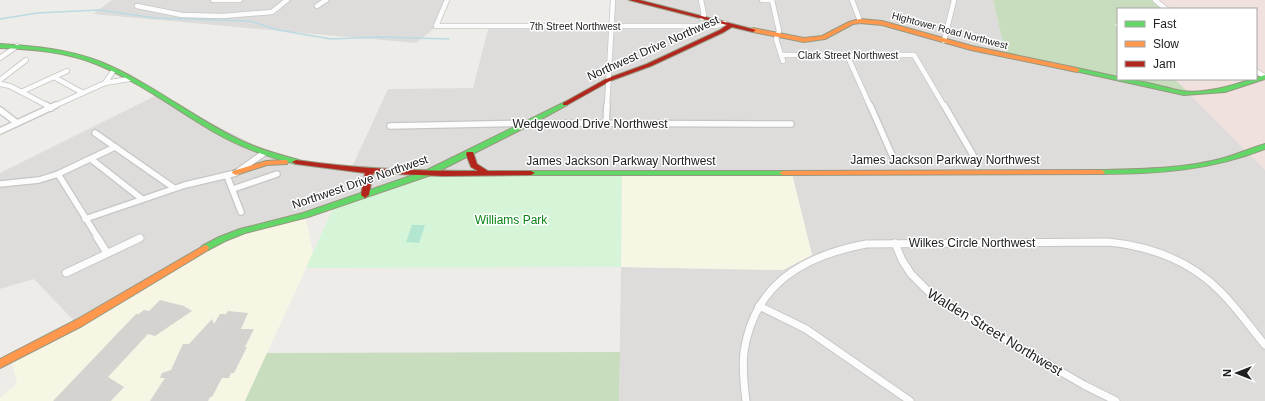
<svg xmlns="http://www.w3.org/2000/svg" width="1265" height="401" font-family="Helvetica,sans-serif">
<rect width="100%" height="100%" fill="#eeece9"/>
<!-- residential -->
<g fill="#dddcda">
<path d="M112 0H449L438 25 416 43 93 14Z"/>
<path d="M614 0H993L1006 56 1188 92 1265 170V401H619L621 267 783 270 812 255 791 170 427 174 210 246 77 324 34 279 0 289V173L155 96 278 156 351 169 388 89 473 88 489 26 613 28Z"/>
</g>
<!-- commercial -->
<path fill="#f0e0de" d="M1154 0H1265V170L1174 79H1256V9H1166Z"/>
<!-- education -->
<g fill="#f7f6e5">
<path d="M791 170 812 255 783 270 621 267 622 171Z"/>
<path d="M305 215 313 253 245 401H0V398L17 383 11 359 222 239Z"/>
</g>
<!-- forest -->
<g fill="#c8ddbe">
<path d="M993 0H1154L1166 9H1118V24H1114L1118 28V77L1006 56Z"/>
<path d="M1126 79H1174L1188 92Z"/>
<path d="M620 352 619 401H245L267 353Z"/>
</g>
<!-- park -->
<path fill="#d6f4d7" d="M622 171 621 267 306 268 334 206 427 174Z"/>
<!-- pitch -->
<path fill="#b3e6d1" d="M412 225H425L419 243 406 242Z"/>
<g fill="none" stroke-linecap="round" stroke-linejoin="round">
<!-- stream -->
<path stroke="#bcdae2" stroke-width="1.5" d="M0 19 37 13 99 10 156 18 250 21 278 30 331 39 379 37 449 39"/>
</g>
<!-- building -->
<g fill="#d5d2d0">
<path d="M160 300 184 306 192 311 155 336 148 334 108 377 124 387 111 401H53L136 314H139L144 310 149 311Z"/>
<path d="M228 311 248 313 241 329H254L245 347H247L234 373H231L229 378H222L212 397H210L208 401H150L165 378H160L162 373 171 370 183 344H189L212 319 214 324 220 314H226Z"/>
</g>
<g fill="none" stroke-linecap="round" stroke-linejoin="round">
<defs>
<g id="street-far2">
<path d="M213 0H240"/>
<path d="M447 0 436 26H715L725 23"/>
<path d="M701 0 704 15 702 18"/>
<path d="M762 0H772"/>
<path d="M772 0 779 31 776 39 783 61"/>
<path d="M852 0 860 21"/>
<path d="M1155 0 1166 9"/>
<path d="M137 6 182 15 223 16 272 12 287 0"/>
<path d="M317 6 326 0"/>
<path d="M944 41 954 0"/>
<path d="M782 55H914L944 106"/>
<path d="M847 55 870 106"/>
<path d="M0 58 17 46"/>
<path d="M1256 71 1265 77"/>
<path d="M54 77 83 93"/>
<path d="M0 80 26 60"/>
<path d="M105 83 114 70"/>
<path d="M0 84 10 86 48 106"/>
<path d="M21 92 67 71"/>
<path d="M54 106 105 83 129 79"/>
<path d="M607 106 613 0"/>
</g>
<g id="street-far1">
<path d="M46 105 51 108"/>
<path d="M870 105 892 155"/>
<path d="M944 105 973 155"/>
<path d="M0 110 17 123"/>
<path d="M606 124 607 105"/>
<path d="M390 126 530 123 791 124"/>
<path d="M0 131 56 105"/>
<path d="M95 133 174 188"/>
<path d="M91 159 142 199"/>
<path d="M58 174 98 238"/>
<path d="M227 176 241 212"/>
<path d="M0 184 39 180 58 174 115 147"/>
<path d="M233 189 277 174"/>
<path d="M85 219 185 185 236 173 264 153"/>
</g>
<g id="street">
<path d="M97 237 107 253"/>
<path d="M895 243 902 260 911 274 936 299 1084 385 1116 401"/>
<path d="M66 273 140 238"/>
<path d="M759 306 806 329 910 401"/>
<path d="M746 401C744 385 742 368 744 352 754 284 803 256 866 244L1108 242C1150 246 1190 261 1220 291 1237 308 1250 327 1265 345"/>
</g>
<g id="fast">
<path d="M0 44C34 46 69 49 101 62 152 83 194 119 244 142 262 150 280 155 299 160L300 162 296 164C267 157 240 147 214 132 175 109 138 81 96 64 65 52 33 49 0 48Z"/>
<path d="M1077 68 1118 77V79C1140 79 1161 87 1182 91 1204 94 1232 86 1252 79H1256V78L1265 75V79L1225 92 1184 95 1075 71 1074 70Z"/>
<path d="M565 102 567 103V105L532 124 431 175 308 217 245 233 225 241 208 250H202L201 248 202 246 219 237 240 229 303 213 425 171Z"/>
<path d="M1265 144V149C1212 170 1158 174 1101 174L1097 172 1101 170C1142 169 1184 169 1224 158 1238 154 1251 148 1265 144Z"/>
<path d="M528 171H783L787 173 783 175H528L527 173Z"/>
</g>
<g id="slow">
<path d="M860 19 882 21 972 46 1077 68 1080 70 1077 72 971 50 882 25 860 23 853 24 825 39 804 42 753 32 750 30 753 28 804 38 822 36 849 22Z"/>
<path d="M284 160H287L288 162 287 164 267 165 236 175 232 173 233 171 266 161Z"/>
<path d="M1101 170 1105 172 1104 174 783 175 779 173 783 171Z"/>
<path d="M205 245 208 246 209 248 208 250 82 326 0 368V359L76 320Z"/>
</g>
<g id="jam">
<path d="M629 0H639L756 30 753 32 732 27 724 32 651 66 610 81 567 105H563V103L606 79 647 64 720 30 727 25Z"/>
<path d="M467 152H473L477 164 488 171H531L535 173 531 175 443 176 373 173 369 195 365 198 361 195 365 173 296 164 292 162 296 160C356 169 417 171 478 171L471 167 466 154Z"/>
</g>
</defs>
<!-- street-far2 casing -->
<use href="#street-far2" stroke="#c7c6c5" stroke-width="6"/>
<!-- street-far1 casing -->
<use href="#street-far1" stroke="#c7c6c5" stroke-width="8"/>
<!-- street casing -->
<use href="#street" stroke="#c7c6c5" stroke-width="9"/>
<!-- fast casing -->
<use href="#fast" stroke="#979880" stroke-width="2"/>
<!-- slow casing -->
<use href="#slow" stroke="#979880" stroke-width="2"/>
<!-- jam casing -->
<use href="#jam" stroke="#979880" stroke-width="2"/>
<!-- street-far2 -->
<use href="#street-far2" stroke="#fcfcfc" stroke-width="4.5"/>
<!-- street-far1 -->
<use href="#street-far1" stroke="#fcfcfc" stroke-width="5.5"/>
<!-- street -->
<use href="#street" stroke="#fcfcfc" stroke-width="7"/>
<!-- fast -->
<use href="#fast" fill="#63d668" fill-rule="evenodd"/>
<!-- slow -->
<use href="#slow" fill="#ff974d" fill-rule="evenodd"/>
<!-- jam -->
<use href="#jam" fill="#b3261e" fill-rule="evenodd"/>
</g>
<g text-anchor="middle" stroke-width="3" stroke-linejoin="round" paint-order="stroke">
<!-- far-street labels -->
<g font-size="10" fill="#202020" stroke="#fff">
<text x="575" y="30">7th Street Northwest</text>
<text transform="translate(950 30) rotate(15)" y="4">Hightower Road Northwest</text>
<text x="848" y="59">Clark Street Northwest</text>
</g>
<!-- street labels -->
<g font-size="12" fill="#202020" stroke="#fff">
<text transform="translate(653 48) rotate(-24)" y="4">Northwest Drive Northwest</text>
<text x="590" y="128">Wedgewood Drive Northwest</text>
<text x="945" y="164">James Jackson Parkway Northwest</text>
<text x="621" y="165">James Jackson Parkway Northwest</text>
<text transform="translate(360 182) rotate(-19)" y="4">Northwest Drive Northwest</text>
<text x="972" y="247">Wilkes Circle Northwest</text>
</g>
<!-- park labels -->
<g font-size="12" fill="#098314" stroke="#fff">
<text x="511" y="224">Williams Park</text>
</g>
<!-- near-street labels -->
<g font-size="14" fill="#202020" stroke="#fff">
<text transform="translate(995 332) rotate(31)" y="5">Walden Street Northwest</text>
</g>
</g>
<!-- legend -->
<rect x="1117" y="8" width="140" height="72" fill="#ffffff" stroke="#a6a6a6"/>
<rect x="1125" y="21" width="20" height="6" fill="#63d668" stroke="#a6a6a6"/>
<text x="1153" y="28" font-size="12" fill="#202020">Fast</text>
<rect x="1125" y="41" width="20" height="6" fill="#ff974d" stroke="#a6a6a6"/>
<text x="1153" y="48" font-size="12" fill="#202020">Slow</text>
<rect x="1125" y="61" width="20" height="6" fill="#b3261e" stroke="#a6a6a6"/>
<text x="1153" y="68" font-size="12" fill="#202020">Jam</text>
<!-- north arrow -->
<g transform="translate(1237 373) rotate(270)" stroke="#ffffff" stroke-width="3" paint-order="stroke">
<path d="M0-3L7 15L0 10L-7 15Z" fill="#202020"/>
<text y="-6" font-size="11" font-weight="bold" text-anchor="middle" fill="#202020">N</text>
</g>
</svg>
